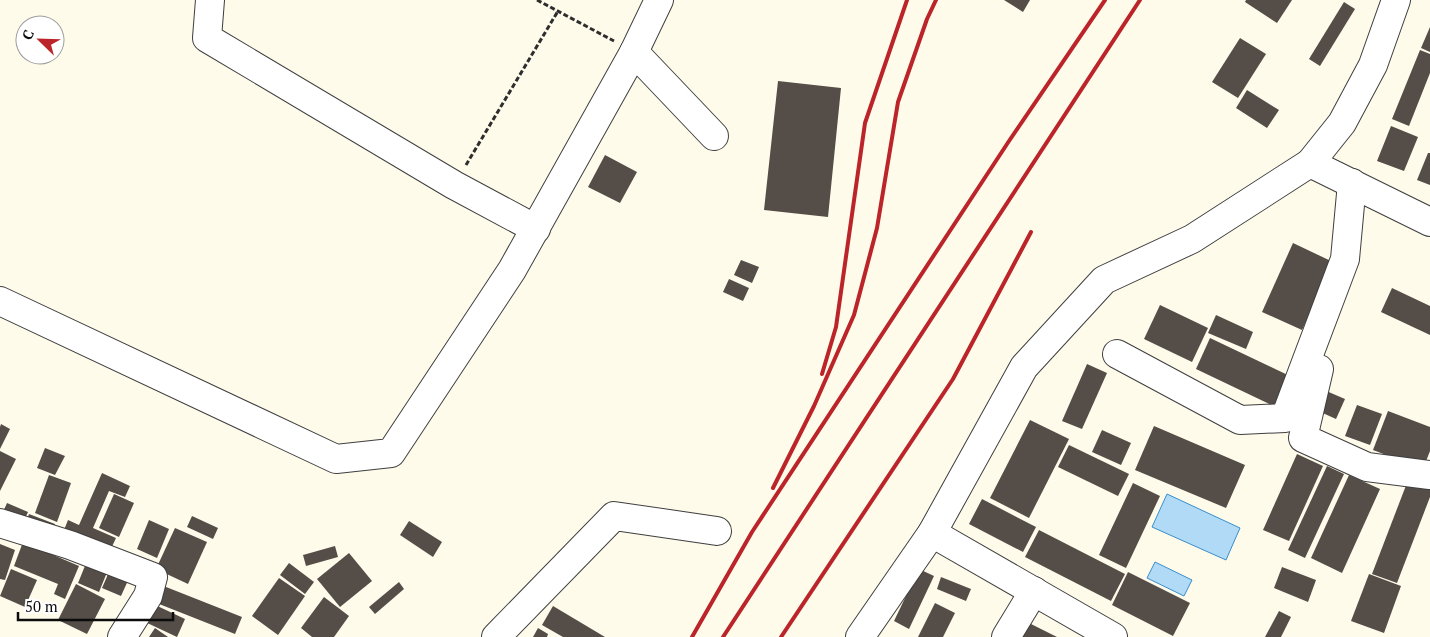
<svg xmlns="http://www.w3.org/2000/svg" width="1430" height="637" font-family="'PT Serif',serif">
<rect width="100%" height="100%" fill="#fffbeb"/>
<!-- water -->
<g fill="#b0daf6" stroke="#388ecc">
<path d="M1167 494 1240 528 1226 560 1152 527Z"/>
<path d="M1155 562 1192 580 1184 596 1147 578Z"/>
</g>
<!-- building -->
<g fill="#544d48">
<path d="M1004 0H1030L1023 12Z"/>
<path d="M1246 0H1292L1277 23 1245 2Z"/>
<path d="M1344 2 1355 9 1320 66 1309 59Z"/>
<path d="M1430 27V52L1421 48Z"/>
<path d="M1240 38 1266 54 1238 98 1212 82Z"/>
<path d="M1420 50 1430 54V73L1409 126 1392 119Z"/>
<path d="M778 81 841 88 828 217 764 210Z"/>
<path d="M1247 90 1279 110 1267 128 1236 108Z"/>
<path d="M1391 126 1418 137 1404 171 1377 161Z"/>
<path d="M1428 153H1430V185L1417 180Z"/>
<path d="M605 155 637 172 620 203 588 187Z"/>
<path d="M1293 243 1333 262 1302 330 1262 312Z"/>
<path d="M741 260 759 267 752 283 734 275Z"/>
<path d="M729 279 749 288 743 301 723 292Z"/>
<path d="M1392 288 1430 306V335L1381 312Z"/>
<path d="M1160 305 1208 328 1192 362 1144 339Z"/>
<path d="M1216 315 1253 332 1246 349 1208 333Z"/>
<path d="M1210 338 1294 378 1280 409 1196 369Z"/>
<path d="M1087 364 1107 373 1082 429 1062 421Z"/>
<path d="M1324 390 1345 399 1336 419 1316 410Z"/>
<path d="M1357 405 1382 414 1370 445 1345 436Z"/>
<path d="M1388 411 1430 427V451L1423 469 1373 450Z"/>
<path d="M1030 420 1069 439 1029 518 990 498Z"/>
<path d="M1 424 10 429 0 449V427Z"/>
<path d="M1154 426 1245 465 1226 508 1135 470Z"/>
<path d="M1102 430 1131 443 1121 465 1092 452Z"/>
<path d="M1069 445 1129 474 1118 496 1058 467Z"/>
<path d="M45 448 65 456 55 475 37 468Z"/>
<path d="M0 451 16 459 0 491Z"/>
<path d="M1297 454 1323 466 1289 541 1263 530Z"/>
<path d="M1327 466 1344 474 1305 558 1288 550Z"/>
<path d="M102 473 130 486 125 497 109 491 93 528 116 538 108 555 62 535 68 520 79 525Z"/>
<path d="M49 475 71 483 57 522 35 513Z"/>
<path d="M1349 475 1380 489 1342 573 1311 558Z"/>
<path d="M1410 475 1430 482V497L1397 583 1372 574Z"/>
<path d="M1133 483 1160 496 1126 568 1099 555Z"/>
<path d="M114 494 134 503 119 537 99 528Z"/>
<path d="M982 499 1036 527 1023 552 969 524Z"/>
<path d="M7 503 28 512 24 521 3 512Z"/>
<path d="M29 514 55 524 51 536 25 526Z"/>
<path d="M192 516 218 528 213 539 187 527Z"/>
<path d="M149 520 169 529 157 558 137 549Z"/>
<path d="M409 521 442 542 433 557 400 535Z"/>
<path d="M175 528 207 542 188 584 156 569Z"/>
<path d="M1039 530 1125 574 1111 601 1025 557Z"/>
<path d="M23 542 79 566 65 599 54 594 58 584 14 566Z"/>
<path d="M0 544 15 550 5 580 0 579Z"/>
<path d="M335 546 338 557 306 566 303 555Z"/>
<path d="M349 553 372 581 340 607 317 579Z"/>
<path d="M89 556 110 565 99 592 78 583Z"/>
<path d="M289 563 314 582 305 594 280 575Z"/>
<path d="M112 565 131 574 121 596 102 588Z"/>
<path d="M1282 567 1316 580 1308 602 1274 588Z"/>
<path d="M11 569 37 580 25 607 0 596Z"/>
<path d="M919 569 934 576 909 629 894 621Z"/>
<path d="M1128 572 1190 603 1173 636 1112 605Z"/>
<path d="M1369 574 1401 586 1384 633 1351 621Z"/>
<path d="M941 577 971 589 966 601 937 589Z"/>
<path d="M279 578 305 596 278 635 252 616Z"/>
<path d="M399 582 404 589 375 614 369 607Z"/>
<path d="M76 584 105 599 87 634 58 620Z"/>
<path d="M161 585 242 617 235 634 154 602Z"/>
<path d="M324 597 349 616 334 637H312L301 628Z"/>
<path d="M151 603 185 619 177 637 143 621Z"/>
<path d="M935 603 955 613 943 637H918Z"/>
<path d="M553 606 605 637H563L542 625Z"/>
<path d="M1279 611 1291 617 1281 637H1265Z"/>
<path d="M1029 623 1057 637H1022Z"/>
<path d="M155 628 168 637H149Z"/>
<path d="M538 628 548 634 547 637H533Z"/>
</g>
<g fill="none" stroke-linecap="round" stroke-linejoin="round">
<defs>
<g id="minor">
<path d="M210 0 207 38 454 185 536 229"/>
<path d="M1396 0 1373 65 1342 123 1310 163 1430 222"/>
<path d="M634 52 714 136"/>
<path d="M0 301 336 459 391 453 512 270 634 52 659 0"/>
<path d="M1117 354 1240 420 1285 418 1345 259 1352 183"/>
<path d="M1319 369 1303 438 1367 467 1430 475"/>
<path d="M0 523 70 545 153 577 148 596 122 637"/>
<path d="M932 533 1113 637"/>
<path d="M496 637 614 516 717 531"/>
<path d="M860 637 932 533 1024 367 1104 280 1192 239 1310 163"/>
<path d="M1006 637 1034 591"/>
</g>
</defs>
<!-- minor casing -->
<use href="#minor" stroke="#3f3f3f" stroke-width="30"/>
<!-- path -->
<g stroke="#2e2e2e" stroke-width="3" stroke-dasharray="5 2.5" stroke-linecap="butt">
<path d="M537 0 614 41"/>
<path d="M466 165 558 11"/>
</g>
<!-- minor -->
<use href="#minor" stroke="#fff" stroke-width="28"/>
<!-- rail -->
<g stroke="#bb252a" stroke-width="4">
<path d="M822 374 836 327 865 123 907 0"/>
<path d="M773 488 814 406 854 315 877 228 898 102 927 19 936 0"/>
<path d="M692 637 752 532 1009 141 1105 0"/>
<path d="M723 637 1140 0"/>
<path d="M781 637 953 379 1031 232"/>
</g>
</g>
<!-- north arrow -->
<g transform="translate(40 40) rotate(293)"><circle r="24" fill="#ffffff" stroke="#9e9e9e"/>
<path d="M0-4L9 19L0 12L-9 19Z" fill="#bb252a"/>
<text y="-8" font-size="14" font-weight="bold" text-anchor="middle" fill="#0c0c0c">С</text>
</g>
<!-- scale -->
<path d="M18 612v8h155v-8" fill="none" stroke="#0c0c0c" stroke-width="2.5"/>
<text x="25" y="612" font-size="15" fill="#0c0c0c" stroke="#ffffff" stroke-width="4" paint-order="stroke">50 m</text>
</svg>
